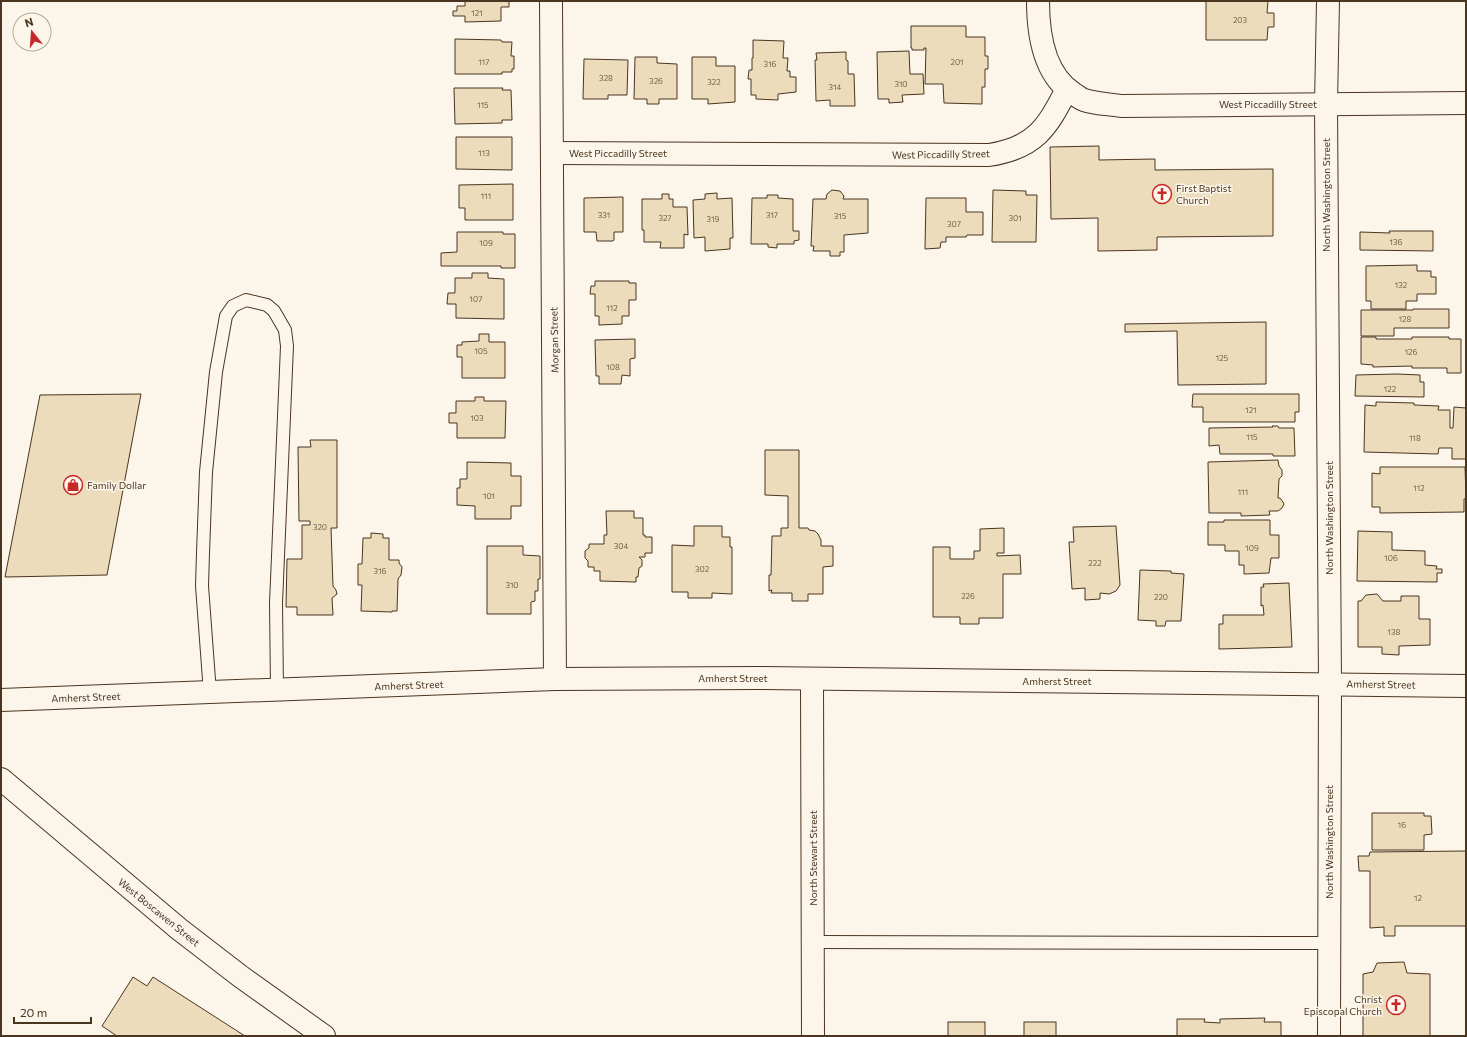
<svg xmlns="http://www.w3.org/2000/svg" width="1467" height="1037" font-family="Commissioner,sans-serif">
<rect width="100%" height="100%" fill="#fbf6e9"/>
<!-- building -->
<g fill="#ecdcbc" stroke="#4a3520">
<path d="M465 1H509V7H501V21L465 22V16H453V11H457V6H465Z"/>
<path d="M1206 1H1268L1267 13H1274V27H1268L1267 40H1206Z"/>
<path d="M911 26H966V37H985V56H988V69H985V87H982V104L944 103 943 84H925L926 48H924V50H912V48H911Z"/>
<path d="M455 39 501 40 502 42H512L511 56H514V69H512V72H502V74H455Z"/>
<path d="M753 40 784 41 783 58H788L787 71H790V77H796V92L778 94V100L756 99V95H751V79H748L749 70H752V58H753Z"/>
<path d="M909 51 910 74H923L924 94 902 95 903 102 889 103V99H878L877 52Z"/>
<path d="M846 52V60L848 61V74H854L855 106H830V100L816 101 815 60H817L816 53Z"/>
<path d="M635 57H657V63L677 64V99H659V104H647V99H634Z"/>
<path d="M692 57H716V66H735V102L708 104V99H692Z"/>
<path d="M584 59 628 60 627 95H608V99H583Z"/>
<path d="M454 88H503L502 90H511L512 120H502V123L455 124Z"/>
<path d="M456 137H512V170L456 169Z"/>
<path d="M1099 146V160L1155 159V170L1273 169V236L1157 237V250L1098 251V218L1051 219 1050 147Z"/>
<path d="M513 184V220H465V208H459V185Z"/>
<path d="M832 190 840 191 844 196 843 199H868V233L844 235V252H840V256H830V251H813L814 246H811L813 199H826L827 194Z"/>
<path d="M993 190 1026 191V195H1037L1036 242H992Z"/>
<path d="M717 193V199L732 198 733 238H730V249L705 251V237L694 238 693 200 705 199V194Z"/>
<path d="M662 194H669V199H673V207H687L688 235 684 234V248H660L661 242H644V230H642V199H662Z"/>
<path d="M767 195H778V198L793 199V231H799V240L794 241V244H777V248L768 247V244H751L752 198H767Z"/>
<path d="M623 197V232H614V240L613 241H597L596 232H584V198Z"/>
<path d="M926 198H966V212H983V235H967L966 237H946V242H941L940 248 925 249Z"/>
<path d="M1389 231H1433V251L1360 250V232L1390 233Z"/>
<path d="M457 232H503V234H515V268H501V266H441V253L457 252Z"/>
<path d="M1417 265V271H1431V277H1436V294H1417V301H1406V309H1371V301H1366V266Z"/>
<path d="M472 273H488V278L504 279V319L456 318V304H447L448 293H455V278H472Z"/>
<path d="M595 281H629V283H636V300H629V316H622V324L599 325V316H595V294H590L591 286H595Z"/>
<path d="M1413 309H1449V328H1394V336H1361V310H1413Z"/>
<path d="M1266 322V384L1178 385 1177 331 1125 332V324Z"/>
<path d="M479 334H489V342H505V378H462V357H457V345H462V342L479 341Z"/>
<path d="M1361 337H1376V339H1412V337H1449V339H1461V373H1447V368H1412V366L1373 367V365L1361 364Z"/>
<path d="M635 339V358L630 359V376L622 375 621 384H599V376H596L595 340Z"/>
<path d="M1397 374 1420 375V382H1424V397L1355 396 1356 375Z"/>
<path d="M141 394 107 575 5 577 40 395Z"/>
<path d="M1193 394H1299V412H1295V422H1203V407H1192Z"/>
<path d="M475 397H484V401H506L505 438H457V423H449V413H456V401H475Z"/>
<path d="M1376 402 1414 403V405L1439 406 1438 410H1450V428H1453L1454 407 1466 408V459H1452V448H1439L1438 454 1364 452 1365 405 1376 406Z"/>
<path d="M1272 426H1278L1279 428H1294L1295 456H1273V454H1220L1219 445 1209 446V428L1273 427Z"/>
<path d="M310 440H337V528H331L333 586 336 590 337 594 332 598 333 615H297V607H286L287 559H302V525H310V521H299L298 447H311Z"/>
<path d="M765 450H799V528H808L809 530 815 531 818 534 821 540V546H833V566L823 567V594H808V601H792V593H771L772 590 769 591V575H771L772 536H781V528H788V496L765 495Z"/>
<path d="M1278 460 1279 466 1282 470V476L1279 479 1278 498H1280L1283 502 1284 504 1282 508 1278 511H1269L1270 515 1241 516V513H1209L1208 462Z"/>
<path d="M467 462 511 463V476H521V506H511V519H475V506L457 505V488H460V479H467Z"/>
<path d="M1380 467H1465L1466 499H1464V512L1380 513V507H1372V473L1380 474Z"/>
<path d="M606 511H634V518H643V535H645V537H652V553H645V557H639L642 560V566L639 568 638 577H636V582L600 581V571H594V567H588V561L585 558V551L589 548V544H604V535H607Z"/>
<path d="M1224 520H1270V535H1279V558H1271L1269 573 1244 574V565H1239V551H1225V545H1208V522H1224Z"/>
<path d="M694 526H722V537H730V547H732V594L712 593V598H688V592H672V545L694 546Z"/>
<path d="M1116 526 1120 585 1116 591 1109 594 1100 593V599L1085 600V588L1072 589 1069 542H1074L1073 527Z"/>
<path d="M1004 528V553H997V556L1020 555 1021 574H1003V618H979V624H960V617H933V547H950V559H974V551H980V529Z"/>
<path d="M1358 531 1392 532V550L1425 551V565L1437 566 1436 569H1442V573H1437V582L1357 581Z"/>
<path d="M371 533 383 534V538H389V560H399V563L402 567 401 575 398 579 397 611H392V612L361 611 362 585H358V564H362L363 538H371Z"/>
<path d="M487 546H523V555L540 556V579H538V591H535V601L531 602V614H487Z"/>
<path d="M1140 570 1171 571V573L1184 574 1181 621H1166L1165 626H1156V621L1138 620Z"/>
<path d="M1289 583 1292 647 1219 649V624H1223V615H1264L1263 605 1261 606V587H1264L1263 584Z"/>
<path d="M1377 594 1383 601H1401V596H1419V619H1430V645L1399 646V655L1382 654V647H1358V601H1361L1366 595Z"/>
<path d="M1372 813H1424V816H1431L1432 834 1424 835V850H1372Z"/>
<path d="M1466 851V926H1395V936H1384V927L1370 928V871H1359L1358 856H1369L1370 852Z"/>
<path d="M1404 962 1407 973 1430 974V1036H1363V974L1373 972 1377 963Z"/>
<path d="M133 977 147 986 153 977 245 1036H117L102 1026Z"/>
<path d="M1265 1018 1264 1022H1281V1036H1177V1019H1205L1204 1022 1220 1023V1019Z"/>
<rect x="948" y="1022" width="37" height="14"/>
<rect x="1024" y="1022" width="32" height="14"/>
</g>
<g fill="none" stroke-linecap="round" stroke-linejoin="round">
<defs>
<g id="lane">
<path d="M210 693 202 586 203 553 206 472 216 372 226 316 233 306 246 300 267 305 274 311 285 330 287 346 276 603 277 690"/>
<path d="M813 942 1329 943"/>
</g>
<g id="street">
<path d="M551 1 555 679"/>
<path d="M1326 104 1328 1"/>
<path d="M552 153 989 155C1035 148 1047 128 1067 89"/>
</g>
<g id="secondary">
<path d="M1038 1C1038 33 1044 75 1074 94 1077 96 1081 99 1084 100 1096 104 1109 104 1121 106L1466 103"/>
<path d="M1326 104 1330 683 1329 1036"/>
<path d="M812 680 813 1036"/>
<path d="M1 700 555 679 755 678 1466 686"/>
</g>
<path id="primary" d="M1 779 179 929 240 976 324 1036"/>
</defs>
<!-- lane casing -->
<use href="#lane" stroke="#4a3520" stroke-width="14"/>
<!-- street casing -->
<use href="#street" stroke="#4a3520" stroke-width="24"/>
<!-- secondary casing -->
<use href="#secondary" stroke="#4a3520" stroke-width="24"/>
<!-- primary casing -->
<use href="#primary" stroke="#4a3520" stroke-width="24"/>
<!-- lane -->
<use href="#lane" stroke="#fbf6e9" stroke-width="12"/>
<!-- street -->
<use href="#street" stroke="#fbf6e9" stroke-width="22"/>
<!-- secondary -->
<use href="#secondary" stroke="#fbf6e9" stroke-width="22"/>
<!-- primary -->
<use href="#primary" stroke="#fbf6e9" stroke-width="22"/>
</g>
<!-- icons -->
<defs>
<symbol id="church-ring" viewBox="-11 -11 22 22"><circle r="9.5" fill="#fbf6e9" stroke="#c62828" stroke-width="1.5"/><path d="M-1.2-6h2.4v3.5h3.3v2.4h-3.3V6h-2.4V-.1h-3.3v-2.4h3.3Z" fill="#c62828"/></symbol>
<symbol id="shop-ring" viewBox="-11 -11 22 22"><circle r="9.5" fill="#fbf6e9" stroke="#c62828" stroke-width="1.5"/><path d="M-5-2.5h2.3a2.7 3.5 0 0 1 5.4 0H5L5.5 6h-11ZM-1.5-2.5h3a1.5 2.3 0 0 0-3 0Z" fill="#c62828"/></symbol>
</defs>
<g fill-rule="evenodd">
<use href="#church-ring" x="1151" y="183" width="22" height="22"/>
<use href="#shop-ring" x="62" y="474" width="22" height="22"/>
<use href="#church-ring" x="1385" y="994" width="22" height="22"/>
</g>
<g text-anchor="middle" stroke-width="3" stroke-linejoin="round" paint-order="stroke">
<!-- number labels -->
<g font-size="8" fill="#725f47">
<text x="477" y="16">121</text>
<text x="1240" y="23">203</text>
<text x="484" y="65">117</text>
<text x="957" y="65">201</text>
<text x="770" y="67">316</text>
<text x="606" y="81">328</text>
<text x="656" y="84">326</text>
<text x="714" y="85">322</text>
<text x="901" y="87">310</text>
<text x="835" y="90">314</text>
<text x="483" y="108">115</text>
<text x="484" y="156">113</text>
<text x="486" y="199">111</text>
<text x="604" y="218">331</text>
<text x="772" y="218">317</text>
<text x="840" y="219">315</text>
<text x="665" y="221">327</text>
<text x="1015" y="221">301</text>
<text x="713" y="222">319</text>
<text x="954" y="227">307</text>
<text x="1396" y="245">136</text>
<text x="486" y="246">109</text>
<text x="1401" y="288">132</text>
<text x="476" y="302">107</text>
<text x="612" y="311">112</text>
<text x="1405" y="322">128</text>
<text x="481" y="354">105</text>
<text x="1411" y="355">126</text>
<text x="1222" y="361">125</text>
<text x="613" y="370">108</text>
<text x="1390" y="392">122</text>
<text x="1251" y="413">121</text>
<text x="477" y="421">103</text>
<text x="1252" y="440">115</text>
<text x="1415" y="441">118</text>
<text x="1419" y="491">112</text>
<text x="1243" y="495">111</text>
<text x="489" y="499">101</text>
<text x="320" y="530">320</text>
<text x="621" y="549">304</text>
<text x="1252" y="551">109</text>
<text x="1391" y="561">106</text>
<text x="1095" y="566">222</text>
<text x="702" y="572">302</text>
<text x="380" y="574">316</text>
<text x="512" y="588">310</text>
<text x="968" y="599">226</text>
<text x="1161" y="600">220</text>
<text x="1394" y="635">138</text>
<text x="1402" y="828">16</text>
<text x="1418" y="901">12</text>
</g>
<!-- street labels -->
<g font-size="10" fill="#4a3520" stroke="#fbf6e9">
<text x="1268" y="108">West Piccadilly Street</text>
<text x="618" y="157">West Piccadilly Street</text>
<text transform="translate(941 154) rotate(-1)" y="4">West Piccadilly Street</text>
<text transform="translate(1326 195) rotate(-90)" y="4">North Washington Street</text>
<text transform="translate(554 340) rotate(-91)" y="4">Morgan Street</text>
<text transform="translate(1329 518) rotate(-90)" y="4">North Washington Street</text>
<text x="733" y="682">Amherst Street</text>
<text x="1057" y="685">Amherst Street</text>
<text transform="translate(1381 684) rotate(1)" y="4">Amherst Street</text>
<text transform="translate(409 685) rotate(-2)" y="4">Amherst Street</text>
<text transform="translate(86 697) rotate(-2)" y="4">Amherst Street</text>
<text transform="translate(1329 842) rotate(-90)" y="4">North Washington Street</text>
<text transform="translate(813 858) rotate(-90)" y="4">North Stewart Street</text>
<text transform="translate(159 912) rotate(39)" y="4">West Boscawen Street</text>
</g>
<!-- poi labels -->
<g font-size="10" fill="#4a3520" stroke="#fbf6e9" text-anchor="start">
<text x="1176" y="192">First Baptist<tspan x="1176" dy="12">Church</tspan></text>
<text x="87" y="489">Family Dollar</text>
<text x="1382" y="1003" text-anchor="end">Christ<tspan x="1382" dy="12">Episcopal Church</tspan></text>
</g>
</g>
<!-- border -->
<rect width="1467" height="1037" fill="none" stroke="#4a3520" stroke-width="4"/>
<!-- north arrow -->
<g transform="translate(32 32) rotate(343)"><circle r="19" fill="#fbf6e9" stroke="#b4a999"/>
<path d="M0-3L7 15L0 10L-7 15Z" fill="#c62828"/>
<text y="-6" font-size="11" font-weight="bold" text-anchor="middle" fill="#4a3520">N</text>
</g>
<!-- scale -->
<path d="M14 1017v6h77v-6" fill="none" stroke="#4a3520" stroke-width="2"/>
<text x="20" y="1017" font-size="12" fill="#4a3520" stroke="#fbf6e9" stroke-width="3" paint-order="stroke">20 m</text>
</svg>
